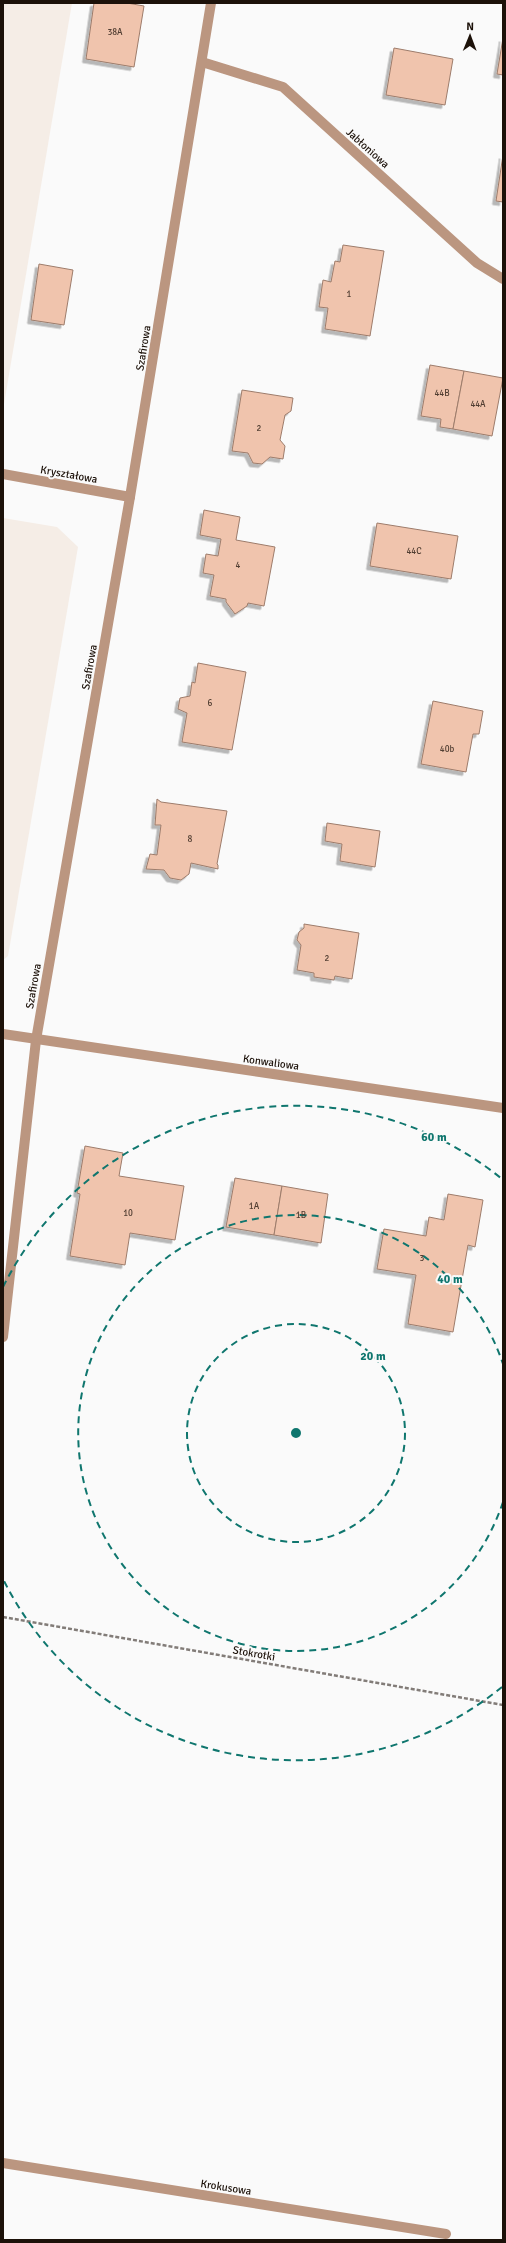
<svg xmlns="http://www.w3.org/2000/svg" width="506" height="2243" font-family="Signika,sans-serif">
<defs>
<filter id="shadow"><feDropShadow dx="-3.5" dy="3.5" stdDeviation="0" flood-color="#0004"/></filter>
</defs>
<rect width="100%" height="100%" fill="#fafafa"/>
<!-- built -->
<g fill="#f5ede6">
<path d="M3 3H72L3 410Z"/>
<path d="M3 518 57 527 78 547 8 956 3 960Z"/>
</g>
<!-- building -->
<g fill="#f0c4ad" stroke="#9d7c6b" filter="url(#shadow)">
<path d="M94 3H127L144 6 134 67 86 59Z"/>
<path d="M503 38V75L497 74Z"/>
<path d="M394 48 453 59 445 105 386 95Z"/>
<path d="M503 155V202L496 201Z"/>
<path d="M343 245 384 251 370 336 325 329 328 308 319 307 323 280 331 282 335 261 340 262Z"/>
<path d="M39 264 73 270 64 325 31 320Z"/>
<path d="M430 365 464 371 453 429 440 427 441 419 421 416Z"/>
<path d="M464 371 503 378 492 436 453 429Z"/>
<path d="M242 390 293 398 291 411 285 415 280 440 285 446 283 459 270 457 262 464 253 463 248 453 232 451Z"/>
<path d="M204 510 240 517 236 540 275 547 264 606 248 603 247 606 235 614 226 602V599L210 596 214 575 203 573 206 554 218 556 221 539 200 535Z"/>
<path d="M377 523 458 536 451 579 370 566Z"/>
<path d="M198 663 246 672 232 750 182 742 187 713 178 709 180 698 190 696 192 682 195 683Z"/>
<path d="M433 701 483 711 479 734H473L466 772 421 764Z"/>
<path d="M157 799 161 802 227 811 217 864 218 865V869L191 863 189 874 181 880 170 878 164 870 146 869 150 854 157 855 161 825H155Z"/>
<path d="M327 823 380 831 375 867 340 861 342 844 325 841Z"/>
<path d="M304 924 359 933 352 979 335 976 334 980 314 977V973L297 970 301 945 297 940 299 932 304 928Z"/>
<path d="M85 1146 123 1153 119 1176 184 1186 175 1240 130 1233 125 1265 70 1256 80 1194 77 1193Z"/>
<path d="M235 1178 282 1186 274 1235 226 1227Z"/>
<path d="M282 1186 328 1194 321 1243 274 1235Z"/>
<path d="M448 1194 483 1200 475 1247 468 1245 453 1332 408 1324 416 1275 377 1269 384 1229 426 1236 429 1217 444 1220Z"/>
</g>
<g fill="none" stroke-linecap="round" stroke-linejoin="round">
<!-- path -->
<path stroke="#827c78" stroke-width="2.5" stroke-dasharray="4 2" stroke-linecap="butt" d="M3 1617 503 1705"/>
<!-- service -->
<g stroke="#bb9680" stroke-width="10">
<path d="M3 1337 36 1040"/>
<path d="M3 2163 446 2234"/>
</g>
<!-- minor -->
<g stroke="#bb9680" stroke-width="10">
<path d="M202 62 283 87 477 263 503 279"/>
<path d="M3 474 130 497"/>
<path d="M3 1034 503 1108"/>
<path d="M36 1040 130 497 211 3"/>
</g>
</g>
<!-- distance rings -->
<g fill="none" stroke="#0f766e" stroke-width="2" stroke-dasharray="7 5">
<circle cx="296" cy="1433" r="109"/>
<path d="M503 1502A218 218 0 1 1 503 1364"/>
<path d="M502 1687A327 327 0 0 1 3 1579M3 1287A327 327 0 0 1 502 1179"/>
</g>
<g text-anchor="middle" stroke-width="4" stroke-linejoin="round" paint-order="stroke">
<!-- number labels -->
<g font-size="9" fill="#513e32">
<text x="115" y="35">38A</text>
<text x="349" y="297">1</text>
<text x="442" y="396">44B</text>
<text x="478" y="407">44A</text>
<text x="259" y="431">2</text>
<text x="414" y="554">44C</text>
<text x="238" y="568">4</text>
<text x="210" y="706">6</text>
<text x="447" y="752">40b</text>
<text x="190" y="842">8</text>
<text x="327" y="961">2</text>
<text x="254" y="1209">1A</text>
<text x="128" y="1216">10</text>
<text x="301" y="1218">1B</text>
<text x="422" y="1261">3</text>
</g>
<!-- street labels -->
<g font-size="11" fill="#1c1109" stroke="#fafafa">
<text transform="translate(368 148) rotate(42)" y="4">Jabłoniowa</text>
<text transform="translate(143 348) rotate(-81)" y="4">Szafirowa</text>
<text transform="translate(69 474) rotate(10)" y="4">Kryształowa</text>
<text transform="translate(89 667) rotate(-80)" y="4">Szafirowa</text>
<text transform="translate(33 986) rotate(-80)" y="4">Szafirowa</text>
<text transform="translate(271 1062) rotate(8)" y="4">Konwaliowa</text>
<text transform="translate(254 1653) rotate(10)" y="4">Stokrotki</text>
<text transform="translate(226 2187) rotate(9)" y="4">Krokusowa</text>
</g>
</g>
<circle cx="296" cy="1433" r="6" fill="#0f766e" stroke="#fafafa" stroke-width="2"/>
<g font-size="12" text-anchor="middle" font-weight="bold" fill="#0f766e" stroke="#fafafa" stroke-width="4" stroke-linejoin="round" paint-order="stroke">
<text x="434" y="1141">60 m</text>
<text x="450" y="1283">40 m</text>
<text x="373" y="1360">20 m</text>
</g>
<!-- border -->
<rect width="506" height="2243" fill="none" stroke="#1c1109" stroke-width="8"/>
<!-- north arrow -->
<g transform="translate(470 36) rotate(1)" stroke="#fafafa" stroke-width="3" paint-order="stroke">
<path d="M0-3L7 15L0 10L-7 15Z" fill="#1c1109"/>
<text y="-6" font-size="11" font-weight="bold" text-anchor="middle" fill="#1c1109">N</text>
</g>
</svg>
